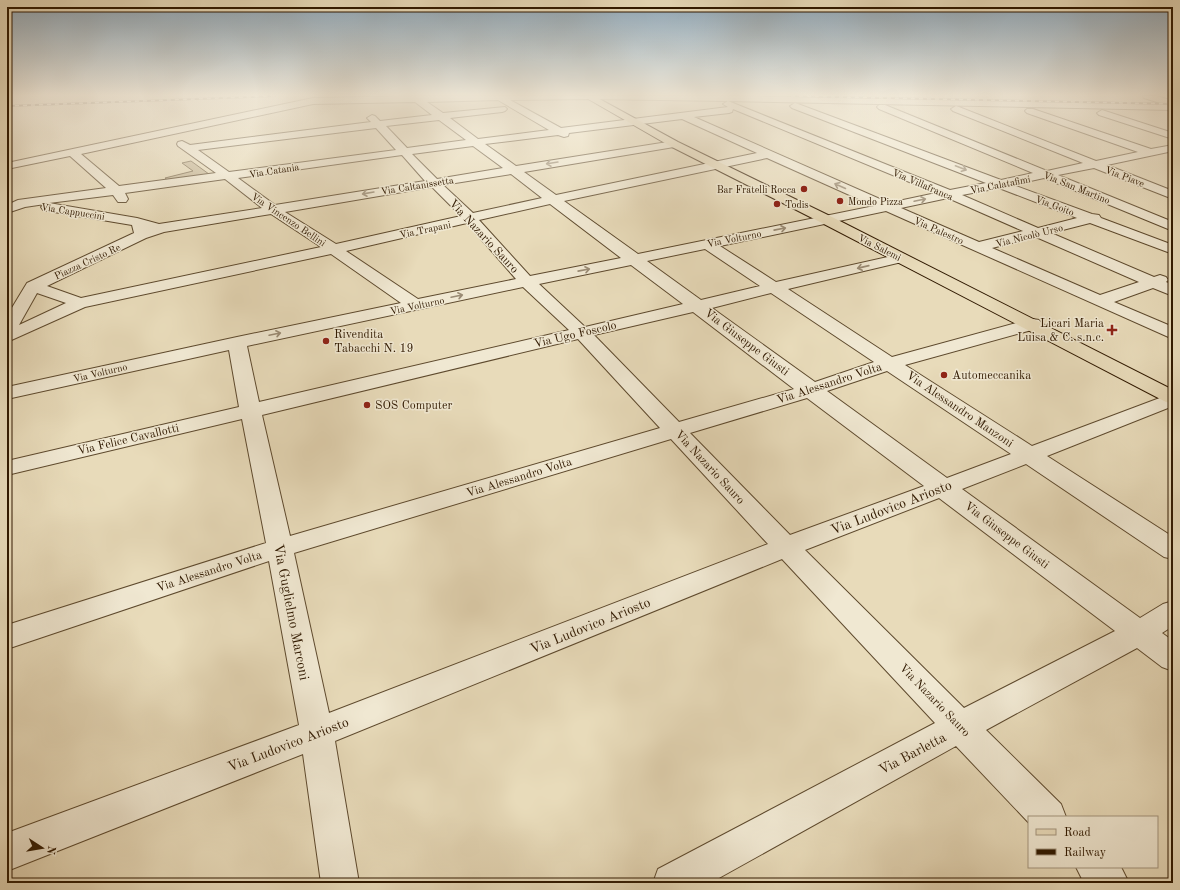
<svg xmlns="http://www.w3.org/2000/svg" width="1180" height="890" font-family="'Old Standard TT',serif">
<rect width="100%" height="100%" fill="#e8dbba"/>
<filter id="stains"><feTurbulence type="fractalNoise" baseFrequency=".005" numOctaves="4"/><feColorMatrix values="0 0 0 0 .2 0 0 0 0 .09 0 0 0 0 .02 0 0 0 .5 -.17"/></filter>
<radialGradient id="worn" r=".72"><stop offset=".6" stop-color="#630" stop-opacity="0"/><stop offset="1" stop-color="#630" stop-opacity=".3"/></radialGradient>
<!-- green -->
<path fill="#c9ba9a" stroke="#7c6a4d" d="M191 161 213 177 170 182 165 178 193 171 182 163Z"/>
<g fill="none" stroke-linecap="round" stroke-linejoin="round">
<defs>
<g id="minor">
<path d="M413 96H739L1173 104V110L728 101 950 190 986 183 792 108 790 106 795 103 798 104 1001 180 1033 173 879 109 877 107 879 105H885L1047 171 1083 163 953 111 951 109 956 106 959 107 1096 161 1138 152 1027 113 1025 111 1027 109H1033L1151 149 1173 145V151L1107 165 1173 191V199L1094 168 1058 175 1173 222V231L1044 178 1013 185 1092 214 1099 215 1101 218 1173 245V254L1090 223 1051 233 1154 277 1160 275 1166 277 1168 280 1166 282 1173 285V296L1153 288 1114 302 1173 327V339L886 211 720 246 776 282 901 254 906 255 908 258 906 261 788 289 892 357 1027 320 1033 319 1039 320 1042 324 1039 328 905 365 1032 446 1173 393V406L1047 456 1173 537V559L1164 557 1026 464 962 489 1140 618 1163 604 1173 601V626L1162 633 1173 641V671L1162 667 1137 648 986 730 1061 804 1066 817H1029V823L956 746 710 883H653L658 869 935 723 782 559 335 741 359 883H321L303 754 7 871V833L299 725 269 561 7 649V625L266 543 242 419 7 475V461L239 407 229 350 7 399V387L237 337 401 303 331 254 85 307 7 342V316L27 283 134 233 132 225 48 211 43 210 41 207 45 204 25 207 7 213V205L18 200 106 188 70 156 7 169V163L313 98ZM591 99 728 101 723 104 728 107 561 128 510 100ZM498 100 549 130 478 139 450 118 502 112 505 111 507 109 505 107 443 113 427 102ZM415 102 432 115 380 121 375 116 372 115 367 118 371 122 190 145 182 141 178 142 177 144 178 146 216 173 119 186 81 154 313 104ZM733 109 936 193 889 203 694 117 729 113 732 112ZM682 119 757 153 556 195 524 172 674 147 679 144 674 141 516 166 485 144 558 135 564 137 568 136 569 133ZM439 120 466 140 407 148 386 126ZM376 128 396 150 229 172 198 150ZM473 146 503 168 437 179 412 154ZM402 155 425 181 275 205 238 178ZM767 158 874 206 638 254 564 201ZM511 174 542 198 473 213 443 185ZM225 179 262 208 159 224 137 218 49 203 113 195 118 202H126L128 199 125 193ZM432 187 461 216 336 244 285 212ZM999 188 1077 218 1038 228 962 195ZM948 198 1023 231 979 242 901 208ZM550 204 621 258 530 276 479 220ZM271 214 321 247 81 298 47 286 146 238 164 232ZM467 223 516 279 418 299 346 251ZM1036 237 1139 282 1100 295 992 248ZM705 249 760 286 701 300 647 261ZM631 265 683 304 585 327 539 284ZM523 287 569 330 259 402 247 346ZM37 293 66 303 19 325ZM771 293 874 362 815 382 712 308ZM693 312 794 389 679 422 594 335ZM578 339 660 428 290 536 262 415ZM887 371 1011 454 947 478 827 391ZM807 398 924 486 790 535 690 433ZM671 439 768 544 329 713 294 553ZM939 498 1115 631 964 708 805 550Z"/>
<path d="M1102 110 1173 133V139L1099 115 1097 113Z"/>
<path d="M1076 867H1121L1129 883H1084Z"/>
</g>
<g id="major">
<path d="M583 96H594L678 142 832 217 1173 390V404L1166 402 822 223 670 146Z"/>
<path d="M1143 96H1157L1173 101V107L1144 98Z"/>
</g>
</defs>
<!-- minor casing -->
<use href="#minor" stroke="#5e4a2e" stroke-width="2"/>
<!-- major casing -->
<use href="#major" stroke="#301900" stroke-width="2"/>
<!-- minor -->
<use href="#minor" fill="#f0e8d2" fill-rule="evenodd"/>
<!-- major -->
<use href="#major" fill="#e8dbba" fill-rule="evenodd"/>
<defs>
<g id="rail">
<path d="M791 96 1173 104"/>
<path d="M7 106 275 96"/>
</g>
</defs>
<!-- rail casing -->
<use href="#rail" stroke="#301900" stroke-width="2"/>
<!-- rail -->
<use href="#rail" stroke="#f0e8d2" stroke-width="1.5" stroke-dasharray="4" stroke-linecap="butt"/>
</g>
<!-- one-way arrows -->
<defs><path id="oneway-shaft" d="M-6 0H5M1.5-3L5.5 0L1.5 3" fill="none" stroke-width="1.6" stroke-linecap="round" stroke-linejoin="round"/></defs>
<g stroke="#9a8b74">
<use href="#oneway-shaft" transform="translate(552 163) rotate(171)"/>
<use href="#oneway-shaft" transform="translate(961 168) rotate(21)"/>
<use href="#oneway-shaft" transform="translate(840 186) rotate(-156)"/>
<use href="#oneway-shaft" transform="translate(368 193) rotate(170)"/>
<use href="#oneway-shaft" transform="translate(920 200) rotate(-12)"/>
<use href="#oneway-shaft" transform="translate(780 229) rotate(-11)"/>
<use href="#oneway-shaft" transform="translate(863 267) rotate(167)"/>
<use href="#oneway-shaft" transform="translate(584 270) rotate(-11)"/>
<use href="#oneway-shaft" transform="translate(457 296) rotate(-12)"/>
<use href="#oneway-shaft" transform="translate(275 334) rotate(-12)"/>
</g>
<!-- sky -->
<linearGradient id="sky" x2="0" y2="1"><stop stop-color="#8fa9bc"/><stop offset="0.43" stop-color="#f5efe0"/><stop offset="1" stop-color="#f5efe0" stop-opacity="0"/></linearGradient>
<rect width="1180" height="221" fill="url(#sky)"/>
<!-- markers -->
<g fill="#8f2418" stroke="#f0e8d2" stroke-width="1.5">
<circle cx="804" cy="189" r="4"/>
<circle cx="840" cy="201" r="4"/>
<circle cx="777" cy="204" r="4"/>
<path d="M1110 324h4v4h4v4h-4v4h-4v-4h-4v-4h4z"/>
<circle cx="326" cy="341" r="4"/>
<circle cx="944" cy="375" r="4"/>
<circle cx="367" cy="405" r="4"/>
</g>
<g text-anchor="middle" stroke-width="3" stroke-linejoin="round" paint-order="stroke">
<!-- far-street labels -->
<g font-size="10" fill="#301900" stroke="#f0e8d2">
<text transform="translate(274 170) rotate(-9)" y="4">Via Catania</text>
<text transform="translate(1125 176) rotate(21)" y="4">Via Piave</text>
<text transform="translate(923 184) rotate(23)" y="4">Via Villafranca</text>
<text transform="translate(1000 184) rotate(-11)" y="4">Via Calatafimi</text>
<text transform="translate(417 185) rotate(-9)" y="4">Via Caltanissetta</text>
<text transform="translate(1077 187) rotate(22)" y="4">Via San Martino</text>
<text transform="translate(1055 205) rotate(21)" y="4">Via Goito</text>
<text transform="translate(73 211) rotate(9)" y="4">Via Cappuccini</text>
<text transform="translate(289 219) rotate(34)" y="4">Via Vincenzo Bellini</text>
<text transform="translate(425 229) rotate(-12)" y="4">Via Trapani</text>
<text transform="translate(939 230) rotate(24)" y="4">Via Palestro</text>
<text transform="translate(1029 235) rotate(-14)" y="4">Via Nicolò Urso</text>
<text transform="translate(734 238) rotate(-11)" y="4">Via Volturno</text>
<text transform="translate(880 247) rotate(27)" y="4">Via Salemi</text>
<text transform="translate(87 261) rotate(-25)" y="4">Piazza Cristo Re</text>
<text transform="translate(417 305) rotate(-12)" y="4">Via Volturno</text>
<text transform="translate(100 372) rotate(-13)" y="4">Via Volturno</text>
</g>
<!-- far-poi labels -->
<g font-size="10" fill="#301900" stroke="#f0e8d2" text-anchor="start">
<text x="796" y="193" text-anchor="end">Bar Fratelli Rocca</text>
<text x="848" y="205">Mondo Pizza</text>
<text x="785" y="208">Todis</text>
</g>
<!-- street labels -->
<g font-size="12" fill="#301900" stroke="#f0e8d2">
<text transform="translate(484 236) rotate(47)" y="4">Via Nazario Sauro</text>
<text transform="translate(575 334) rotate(-13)" y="4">Via Ugo Foscolo</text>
<text transform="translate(747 342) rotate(37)" y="4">Via Giuseppe Giusti</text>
<text transform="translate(829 383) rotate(-18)" y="4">Via Alessandro Volta</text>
<text transform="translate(960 409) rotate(34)" y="4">Via Alessandro Manzoni</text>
<text transform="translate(128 439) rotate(-13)" y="4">Via Felice Cavallotti</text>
<text transform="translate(710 467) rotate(47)" y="4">Via Nazario Sauro</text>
<text transform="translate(519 477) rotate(-17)" y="4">Via Alessandro Volta</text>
<text transform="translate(1007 535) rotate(37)" y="4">Via Giuseppe Giusti</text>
<text transform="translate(209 571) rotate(-18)" y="4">Via Alessandro Volta</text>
<text transform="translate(935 700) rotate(46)" y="4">Via Nazario Sauro</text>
</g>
<!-- poi labels -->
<g font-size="12" fill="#301900" stroke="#f0e8d2" text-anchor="start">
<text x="1104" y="327" text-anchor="end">Licari Maria<tspan x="1104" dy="14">Luisa &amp; C. s.n.c.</tspan></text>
<text x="334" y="338">Rivendita<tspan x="334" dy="14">Tabacchi N. 19</tspan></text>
<text x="952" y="379">Automeccanika</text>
<text x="375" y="409">SOS Computer</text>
</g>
<!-- near-street labels -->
<g font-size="14" fill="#301900" stroke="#f0e8d2">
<text transform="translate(891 507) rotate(-21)" y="5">Via Ludovico Ariosto</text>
<text transform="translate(292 612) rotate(79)" y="5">Via Guglielmo Marconi</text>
<text transform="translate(590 625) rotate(-22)" y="5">Via Ludovico Ariosto</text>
<text transform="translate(288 744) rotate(-21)" y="5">Via Ludovico Ariosto</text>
<text transform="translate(912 753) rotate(-28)" y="5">Via Barletta</text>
</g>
</g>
<!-- margin -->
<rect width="1180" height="890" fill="none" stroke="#e8dbba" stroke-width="24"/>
<rect x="8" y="8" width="1164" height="874" fill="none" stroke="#301900" stroke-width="2"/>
<rect x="12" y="12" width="1156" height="866" fill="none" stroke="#301900"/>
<!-- legend -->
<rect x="1028" y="816" width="130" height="52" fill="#f0e8d2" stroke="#a3957e"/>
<rect x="1036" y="829" width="20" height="6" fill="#e8dbba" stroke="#a3957e"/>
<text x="1064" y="836" font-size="12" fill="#301900">Road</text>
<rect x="1036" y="849" width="20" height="6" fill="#301900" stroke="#a3957e"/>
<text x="1064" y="856" font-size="12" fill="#301900">Railway</text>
<!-- north arrow -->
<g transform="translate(42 848) rotate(102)" stroke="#f0e8d2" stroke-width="3" paint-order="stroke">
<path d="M0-3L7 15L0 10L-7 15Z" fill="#301900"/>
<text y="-6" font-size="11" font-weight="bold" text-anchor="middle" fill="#301900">N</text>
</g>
<rect width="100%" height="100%" filter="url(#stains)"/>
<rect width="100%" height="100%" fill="url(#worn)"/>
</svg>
